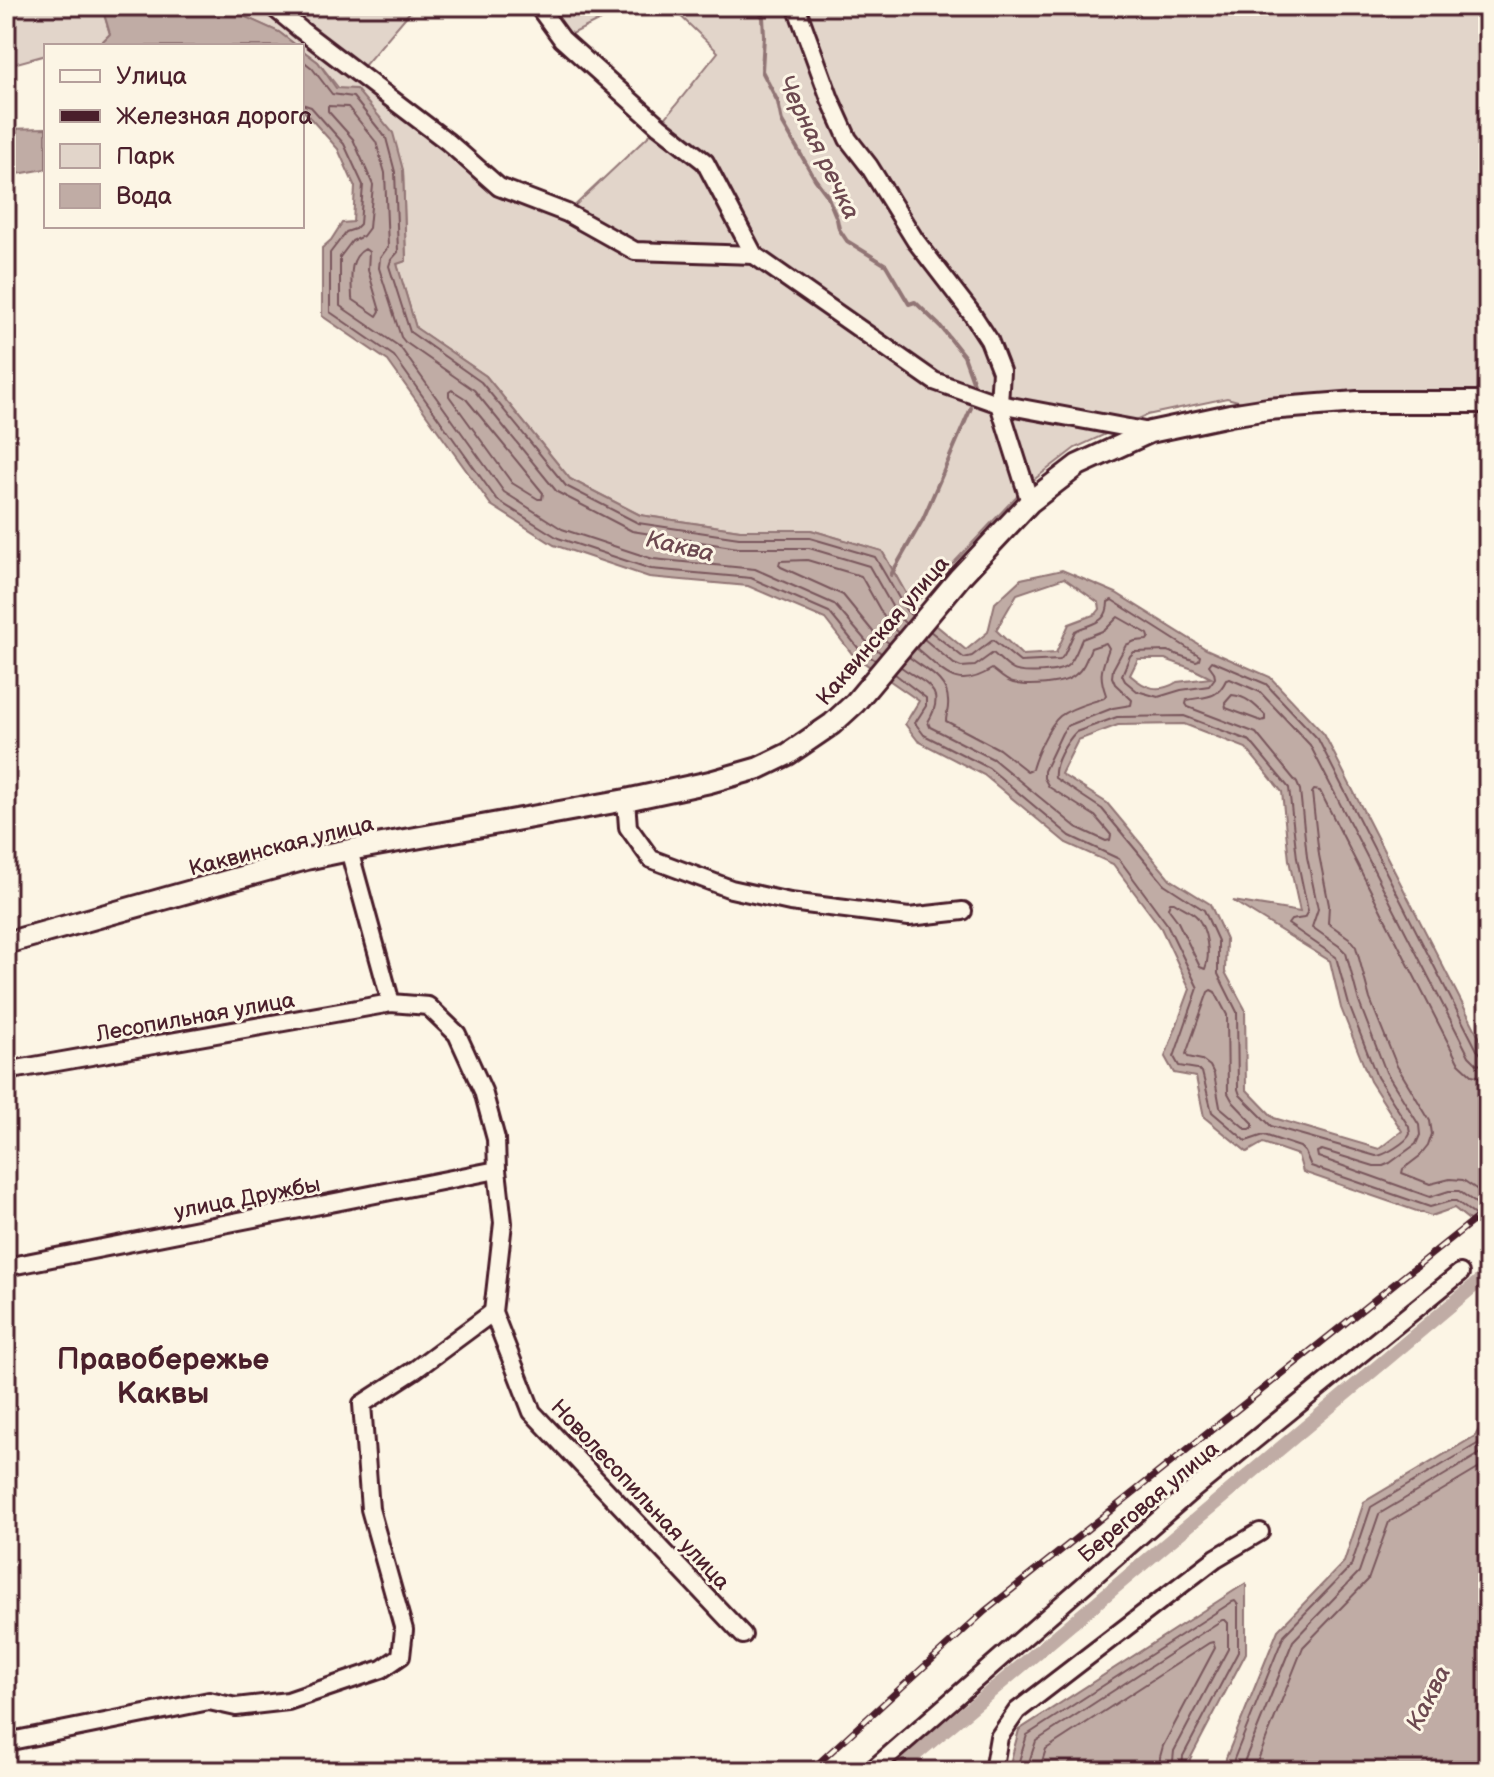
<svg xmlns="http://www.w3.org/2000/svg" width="1494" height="1777" font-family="'Balsamiq Sans',sans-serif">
<rect width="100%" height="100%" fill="#fcf5e5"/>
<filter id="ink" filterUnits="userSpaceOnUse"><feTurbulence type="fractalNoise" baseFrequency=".0125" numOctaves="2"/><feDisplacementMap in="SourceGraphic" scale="16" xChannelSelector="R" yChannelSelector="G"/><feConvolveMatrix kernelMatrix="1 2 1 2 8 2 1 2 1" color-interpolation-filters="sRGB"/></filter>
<g filter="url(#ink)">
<!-- green -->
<g fill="#e2d5ca" stroke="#967a7a" stroke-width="2">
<path d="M6 6H108L103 11 110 34 98 46H46V55L6 66Z"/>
<path d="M221 6H415L358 73 499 187 567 213 659 126 718 52 670 6H1488V402L1268 409 1227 398 1147 415 1075 448 1027 485 913 606 882 551 811 530H740L640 515 570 479 486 376 416 328 397 264 406 260 403 170 318 62 302 50V46H297L279 32Z"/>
<path d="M538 6H628L562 39Z"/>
</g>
<!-- water -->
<g fill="#c0aca5" stroke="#917474" stroke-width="2" fill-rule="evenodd">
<path d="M108 6H221L279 32 297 46H98L110 34 103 10Z"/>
<path d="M302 50 318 62 336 88 356 89 393 133 403 170 406 261 397 264 416 328 486 376 570 479 640 515 740 530H811L882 551 913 606 966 650 988 632 995 603 1021 579 1062 570 1116 593 1206 649 1270 677 1324 734 1488 1054V1235L1454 1208 1431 1216 1303 1172 1298 1155 1263 1143 1247 1152 1204 1117 1196 1077 1174 1073 1165 1057 1190 989 1161 928 1113 864 1066 843 984 775 918 741 905 724 919 701 853 655 825 619 748 586 649 577 554 545 491 505 388 361 322 316V248L331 240 342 223 353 222 355 187 338 149 302 109ZM1064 578 1099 603 1100 609 1096 614 1069 624 1056 653 1022 655 996 630 1017 594ZM1138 659H1165L1193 669 1211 678 1177 682C1159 693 1146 689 1130 675ZM1184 724 1246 748 1282 792 1289 860 1300 912 1233 901 1330 961 1341 1008 1370 1081 1402 1131 1379 1149 1274 1118 1246 1089 1245 1009 1225 972 1226 939 1210 904 1170 879 1107 803 1061 774 1078 740 1118 725Z"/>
<path d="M46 128V169L6 176V129Z"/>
<path d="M1488 1414V1771H1225L1226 1758 1278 1630 1344 1562 1364 1502 1475 1436Z"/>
<path d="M1246 1583V1653L1190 1759 1189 1771H1008L1019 1730Z"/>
</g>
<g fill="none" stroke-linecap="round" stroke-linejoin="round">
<!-- shore -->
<g stroke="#79575c" stroke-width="2">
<path d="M302 60 312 68 332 94 353 97 386 138 395 172 398 252 391 260 389 266 410 332 481 382 566 486 638 523 739 538H810L875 557 906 610 912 616"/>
<path d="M302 104 311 107 344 144 363 185 360 224 355 229 346 232 330 253V312L394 356 497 500 558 538 651 569 751 578 829 612 859 649 875 660"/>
<path d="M365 249 369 252 368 270 380 311 377 316 352 299C352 281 347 259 365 249Z"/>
<path d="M452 390 466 399 543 493 542 499H538L512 483 449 396V392Z"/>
<path d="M930 631 964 658 972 656 993 640 1020 662 1060 660 1064 655 1075 631C1091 623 1108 624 1108 602L1112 600 1200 656 1199 660 1196 661 1167 651 1134 652 1130 656 1122 675 1125 681 1137 691 1158 697 1181 690 1209 686 1215 678 1214 672 1209 665 1212 661 1266 684 1318 739 1477 1050 1482 1055 1488 1056"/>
<path d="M889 643 874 633 843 595 781 567 779 565 780 561 807 560 861 576 887 622 898 633"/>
<path d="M881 653 866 641 834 604 755 569 653 559 562 529 504 492 400 347 340 306V257L352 241 363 236 369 228 373 185 353 139 328 111V106L348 107 376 142 385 173 388 247 380 258 379 268 401 337 405 342 474 390 557 492 632 531 738 548H809L869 566 897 615 906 624"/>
<path d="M909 657C924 669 948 679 948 701 949 708 946 715 946 721L999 749 1027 771 1032 769C1036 755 1049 725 1060 716 1072 707 1090 703 1104 698L1106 695C1098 673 1102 669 1109 648L1106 643 1091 648C1087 657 1084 669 1075 675 1064 685 1027 687 1013 683 1005 681 999 674 992 669 955 692 945 672 916 648"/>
<path d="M901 667C925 684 948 689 928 722L930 727 993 759 1076 827 1106 841 1110 840 1111 835 1095 816 1049 787 1044 778V771L1062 733 1067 726 1113 708 1131 705 1132 700 1115 684 1112 677 1113 669 1126 645 1135 641 1147 640 1149 637 1148 634 1118 617 1105 630 1082 639C1078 647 1075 660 1067 666 1059 673 1021 675 1012 669 1005 665 999 658 993 653L975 666 961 667 954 664 924 639"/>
<path d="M895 674 926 698V706L915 723 924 735 989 768 1070 836 1119 859 1167 924 1198 988 1174 1057 1179 1066 1197 1069 1202 1072 1212 1112 1246 1141 1264 1135 1300 1147 1305 1152 1311 1166 1430 1207 1451 1201H1456L1488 1225"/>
<path d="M1232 695C1246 696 1255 705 1265 715V720L1261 721 1226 708 1225 703Z"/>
<path d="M1184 716 1250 741 1289 788 1297 858 1308 911 1304 918 1291 920 1288 924 1336 957 1349 1005 1377 1077 1409 1127C1409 1129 1410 1132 1410 1134 1407 1142 1384 1156 1376 1156L1271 1126 1240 1095 1238 1089 1237 1012 1218 974V941L1204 910 1164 884 1102 809 1055 778C1053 764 1066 742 1076 732L1117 717Z"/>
<path d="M1170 902H1174C1181 907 1192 911 1197 917 1207 930 1211 954 1205 969L1200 967 1177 920 1168 908Z"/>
<path d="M1211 990 1215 992 1227 1015 1228 1093 1233 1102 1253 1123V1127L1250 1129H1246L1220 1107 1214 1074 1210 1066 1202 1060 1188 1057 1186 1054 1208 992Z"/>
<path d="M1488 1066 1477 1064 1469 1056 1310 745 1260 692 1230 679 1226 680C1217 700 1205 696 1187 700L1186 704 1188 707 1256 733 1297 783 1300 790 1307 857 1318 909 1312 927 1339 946 1346 953 1359 1002 1386 1072 1419 1125 1420 1135 1416 1144 1390 1163 1383 1166H1374L1322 1150 1317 1152 1318 1157 1430 1197 1449 1191H1459L1488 1212"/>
<path d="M1488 1078 1472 1075 1458 1062 1320 791 1314 790 1312 793 1319 855 1329 905 1328 923 1349 938 1356 947 1370 999 1397 1066 1430 1121 1432 1134 1428 1146 1420 1156 1403 1169 1402 1173 1430 1184 1450 1179 1463 1180 1488 1197"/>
<path d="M1016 1771 1027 1735 1232 1602 1235 1601 1238 1605V1652L1183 1756 1182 1771"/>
<path d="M1026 1771 1036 1741 1222 1620H1225L1228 1623V1649L1174 1751 1172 1771"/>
<path d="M1039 1771 1046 1749 1209 1643 1213 1642 1215 1648 1163 1746 1160 1757V1771"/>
<path d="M1233 1771 1234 1759 1284 1635 1351 1566 1371 1507 1479 1443 1488 1430"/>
<path d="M1243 1771 1244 1762 1293 1641 1359 1572 1379 1514 1488 1449"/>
<path d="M1255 1771 1256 1765 1303 1647 1368 1580 1389 1522 1488 1463"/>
</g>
<!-- stream -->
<g stroke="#917474" stroke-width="4">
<path d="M755 6 763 17 764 36 762 71 778 102 782 122 815 179 827 195 837 219 839 229 847 241 886 265 909 304 915 302 941 327 964 356 977 392"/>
<path d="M891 575 923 519 971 408"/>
</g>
<!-- canal -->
<path stroke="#c0aca5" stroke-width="14" d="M896 1771 1488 1274"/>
<defs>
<g id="minor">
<path d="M272 6 301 30 448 142 499 187 567 213 635 251 754 255"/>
<path d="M538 6 562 39 659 126 705 162 754 255 934 381 999 404 1150 432"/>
<path d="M796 6 830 99 848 139 869 166 915 240 972 314 989 340 1001 371 999 404 1030 502"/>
<path d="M626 800 628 827 651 859 731 889 790 902 909 917 963 911"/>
<path d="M349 850 391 1003"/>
<path d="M6 1071 391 1003 428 1006 457 1034 483 1091 496 1139 497 1170 503 1223 493 1312 532 1412 743 1635"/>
<path d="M6 1267 497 1170"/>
<path d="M6 1742 209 1701 236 1707 288 1701 382 1669 401 1656 404 1630 370 1509 362 1404 416 1369 493 1312"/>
<path d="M871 1771 1188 1494 1460 1273"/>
<path d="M993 1771 999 1737 1017 1711 1216 1558 1260 1532"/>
</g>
<path id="major" d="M6 943 306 859 349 850 626 800 710 782 759 768 788 754 832 724 855 703 960 577 1030 502 1078 465 1150 432 1230 415 1268 409 1357 402H1488"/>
</defs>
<!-- minor casing -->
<use href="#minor" stroke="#4a1f2b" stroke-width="22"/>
<!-- major casing -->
<use href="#major" stroke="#4a1f2b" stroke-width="26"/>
<!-- minor -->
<use href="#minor" stroke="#fcf5e5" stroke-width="16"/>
<!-- major -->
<use href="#major" stroke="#fcf5e5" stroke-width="20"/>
<defs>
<path id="rail" d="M810 1771 985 1611 1488 1209"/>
</defs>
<!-- rail casing -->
<use href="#rail" stroke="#4a1f2b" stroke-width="7"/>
<!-- rail -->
<use href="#rail" stroke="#fcf5e5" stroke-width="4" stroke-dasharray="12" stroke-linecap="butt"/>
</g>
</g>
<g text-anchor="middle" stroke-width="6" stroke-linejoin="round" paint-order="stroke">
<!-- street labels -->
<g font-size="22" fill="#4a1f2b" stroke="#fcf5e5">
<text transform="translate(882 630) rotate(-49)" y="8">Каквинская улица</text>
<text transform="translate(281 845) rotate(-14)" y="8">Каквинская улица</text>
<text transform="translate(195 1016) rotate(-10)" y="8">Лесопильная улица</text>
<text transform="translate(247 1197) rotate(-11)" y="8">улица Дружбы</text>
<text transform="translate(641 1494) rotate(47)" y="8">Новолесопильная улица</text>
<text transform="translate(1148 1501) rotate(-40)" y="8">Береговая улица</text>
</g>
<!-- water labels -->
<g font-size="24" font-style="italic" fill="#6d4950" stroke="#fcf5e5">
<text transform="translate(819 147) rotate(64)" y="8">Черная речка</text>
<text transform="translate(680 546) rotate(13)" y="8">Каква</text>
<text transform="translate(1428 1698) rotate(-63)" y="8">Каква</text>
</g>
<!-- district labels -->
<g font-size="30" font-weight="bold" fill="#4a1f2b" stroke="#fcf5e5">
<text x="163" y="1369">Правобережье<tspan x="163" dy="34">Каквы</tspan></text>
</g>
</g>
<!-- margin -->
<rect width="1494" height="1777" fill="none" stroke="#fcf5e5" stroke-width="32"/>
<rect x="16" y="16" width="1462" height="1745" fill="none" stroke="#4a1f2b" stroke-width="3" filter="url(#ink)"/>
<!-- legend -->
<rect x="44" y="44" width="260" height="184" fill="#fcf5e5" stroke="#b59f9b" stroke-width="2"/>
<rect x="60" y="70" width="40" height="12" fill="#fcf5e5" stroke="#b59f9b" stroke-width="2"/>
<text x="116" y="84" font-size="24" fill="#4a1f2b">Улица</text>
<rect x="60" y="110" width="40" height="12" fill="#4a1f2b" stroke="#b59f9b" stroke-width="2"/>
<text x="116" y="124" font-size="24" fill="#4a1f2b">Железная дорога</text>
<rect x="60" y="144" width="40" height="24" fill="#e2d5ca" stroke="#b59f9b" stroke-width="2"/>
<text x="116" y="164" font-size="24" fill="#4a1f2b">Парк</text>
<rect x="60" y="184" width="40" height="24" fill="#c0aca5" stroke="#b59f9b" stroke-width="2"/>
<text x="116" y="204" font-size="24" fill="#4a1f2b">Вода</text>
</svg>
